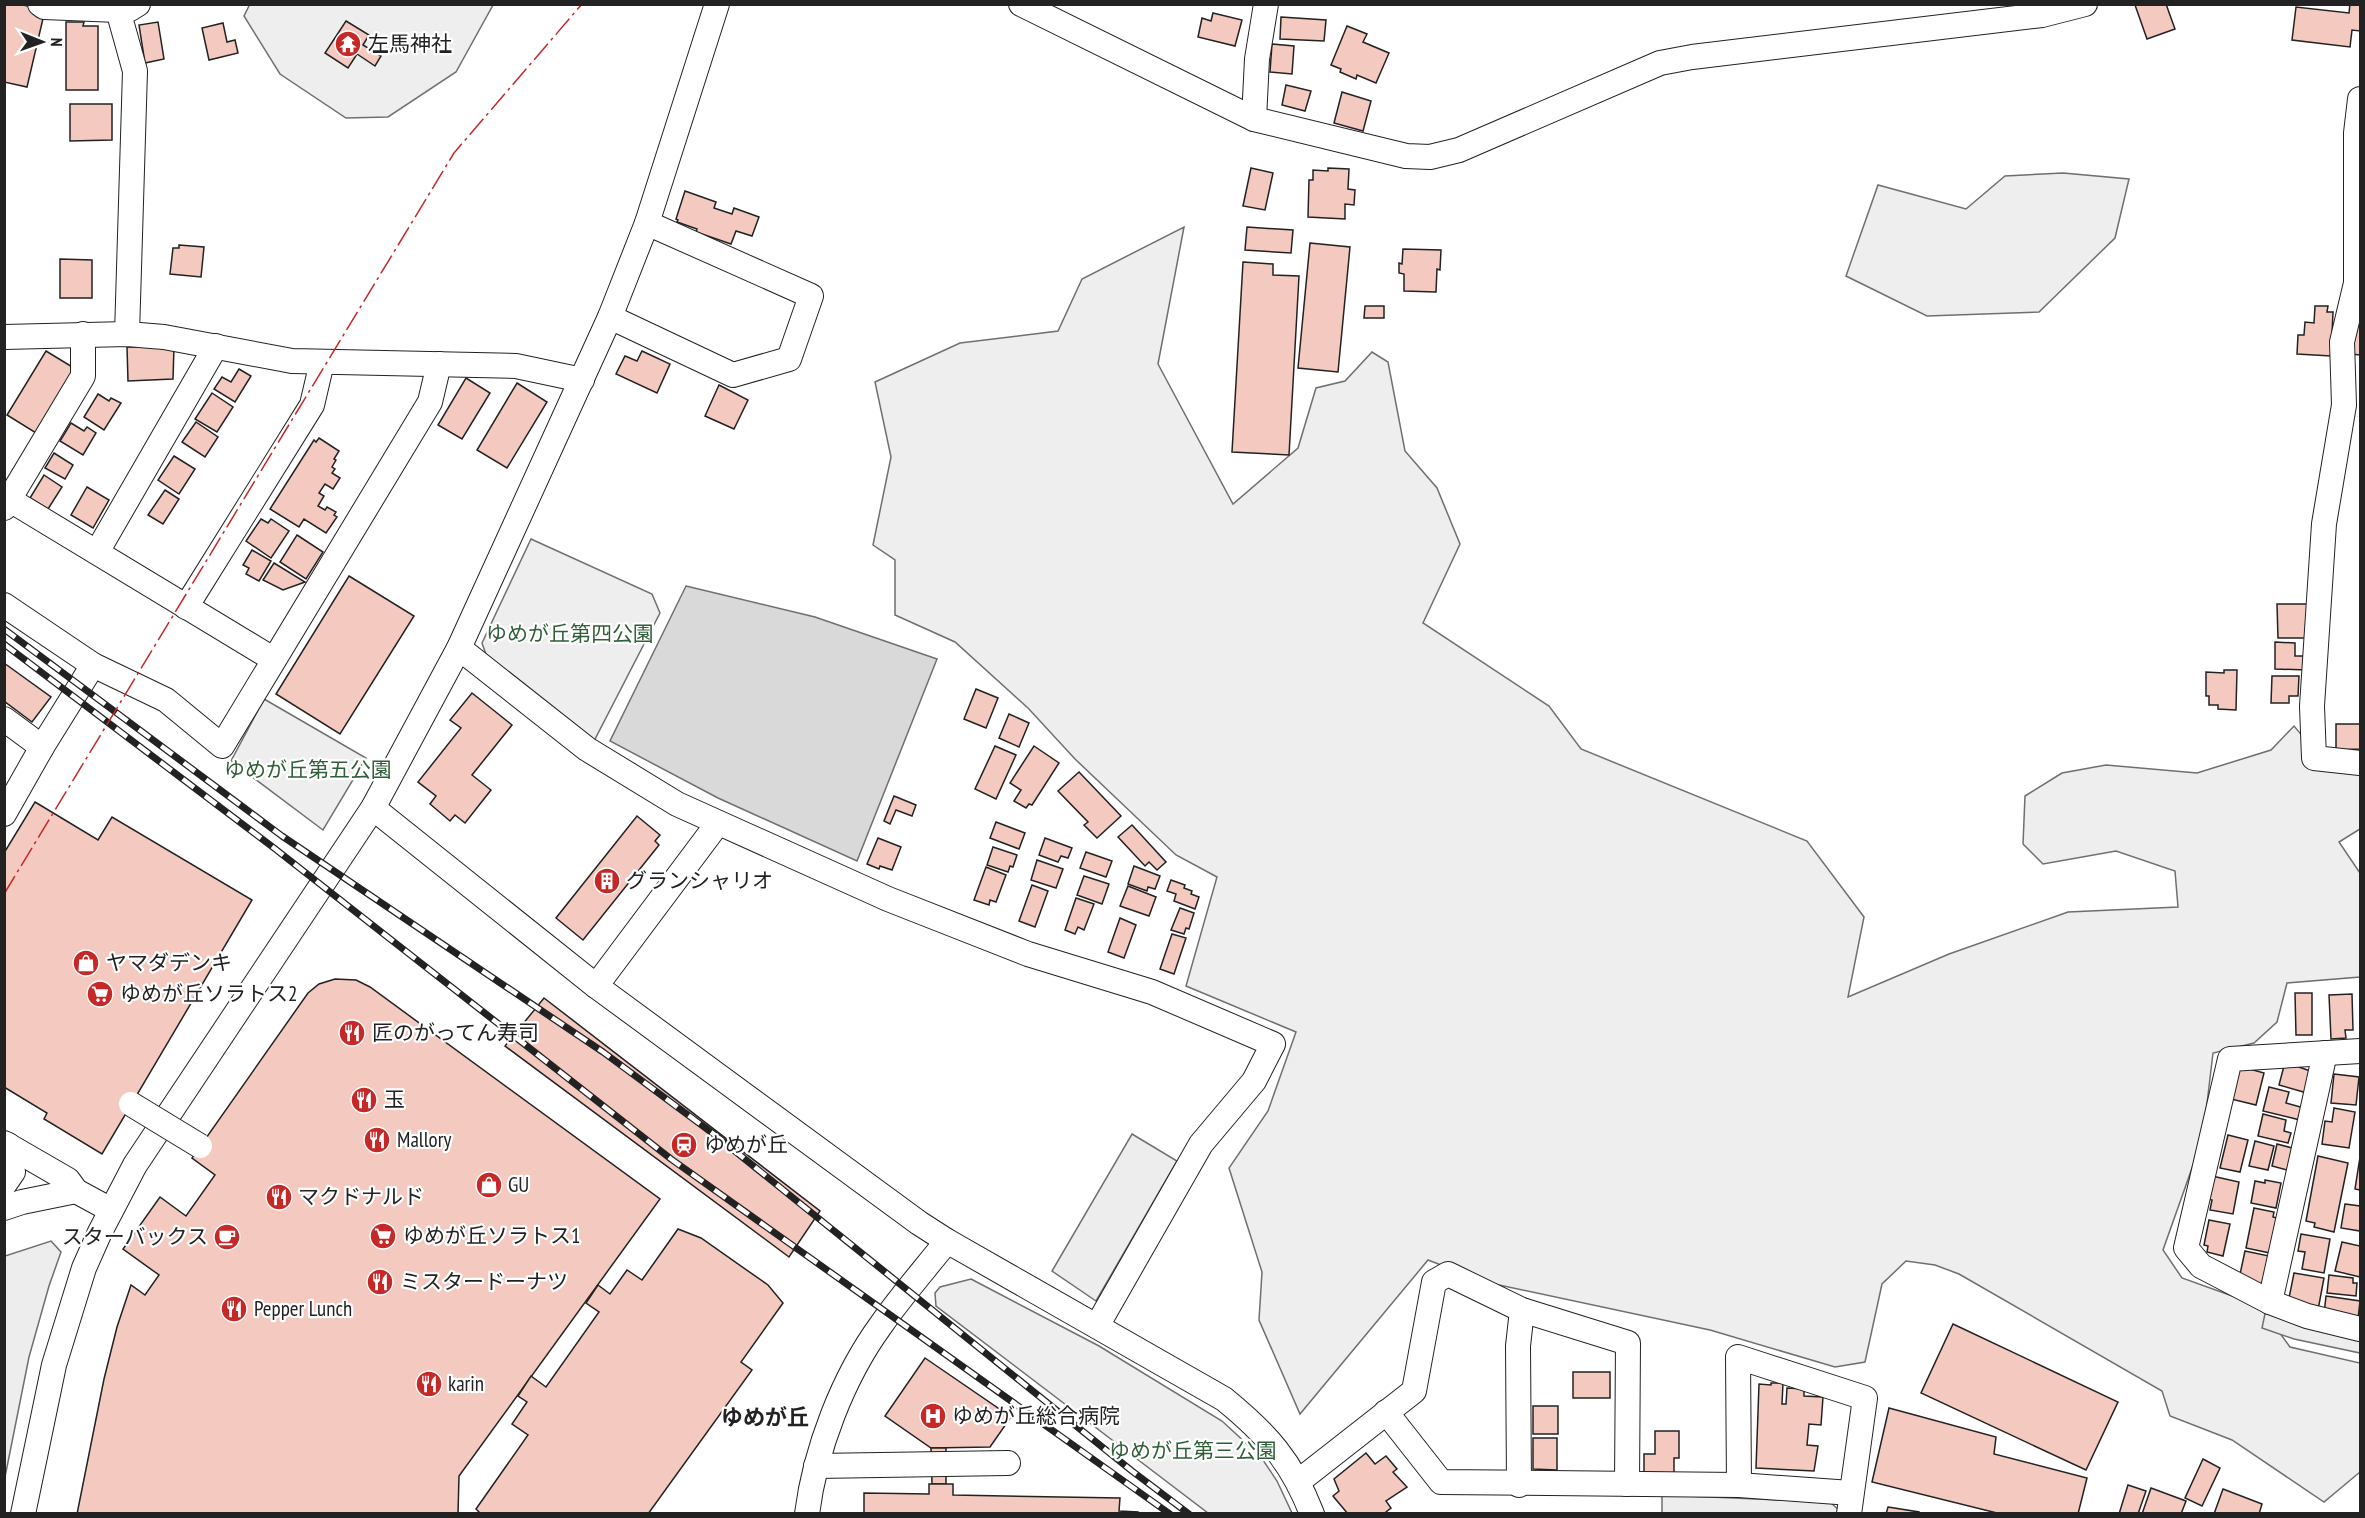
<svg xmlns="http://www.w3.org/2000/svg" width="2365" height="1518" font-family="'PT Sans Narrow','Noto Sans JP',sans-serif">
<rect width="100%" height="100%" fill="#fff"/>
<!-- green -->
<g fill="#eee" stroke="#6f6f6f" stroke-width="1.5">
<path d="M250 4 493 5 456 72 388 117 346 118 280 74 244 16Z"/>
<path d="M2063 173 2129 179 2115 238 2039 312 1927 316 1846 276 1878 185 1966 209 2005 176Z"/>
<path d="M1184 227 1158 364 1233 504 1298 448 1316 388 1345 381 1372 352 1388 362 1405 451 1437 488 1460 544 1423 623 1549 706 1581 749 1807 841 1864 917 1848 997 1949 954 2068 912 2178 907 2175 871 2116 851 2043 864 2023 844 2025 796 2062 773 2106 765 2197 773 2271 750 2294 726 2315 751 2360 775V829L2339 842 2360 873V977L2287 983 2277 1022 2254 1043 2213 1053 2203 1137 2163 1250 2182 1278 2260 1306 2290 1347 2360 1363V1472L2324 1502 2232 1440 2170 1416 2162 1391 1959 1274 1935 1265 1906 1261 1882 1284 1865 1362 1835 1367 1710 1330 1485 1282 1428 1260 1300 1414 1259 1320 1262 1272 1229 1168 1268 1111 1296 1032 1186 986 1217 877 1176 855 1075 759 1028 708 955 642 895 615V560L873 545 891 457 875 382 960 343 1058 331 1082 279Z"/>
<path d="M531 539 652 594 660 613 594 741 488 660 482 643Z"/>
<path d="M264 699 366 758 323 830 231 761Z"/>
<path d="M971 1279 1099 1346 1222 1421 1261 1457 1277 1481 1292 1513H1208L936 1306 935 1293 940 1287Z"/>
</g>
<!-- parking -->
<g fill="#ededed" stroke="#6f6f6f" stroke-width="1.5">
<path d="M1132 1134 1177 1161 1096 1301 1052 1271Z"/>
<path d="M51 1241 61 1252 49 1286 29 1357 5 1477V1256Z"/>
<path d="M2266 1309 2360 1338V1353L2294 1339 2262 1328Z"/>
<path d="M1662 1495 1830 1502 1842 1513 1662 1514Z"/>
</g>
<!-- water -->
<path fill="#d9d9d9" stroke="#6f6f6f" stroke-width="1.5" d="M686 586 815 617 937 659 857 861 718 798 610 741Z"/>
<!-- building -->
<g fill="#f3c9c0" stroke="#222" stroke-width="1.5">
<path d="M4 4H19L45 10 27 87 4 82Z"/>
<path d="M2138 4H2166L2175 29 2147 39 2135 5Z"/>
<path d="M2350 4H2360V31L2352 30 2350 47 2292 40 2296 7 2349 13Z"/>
<path d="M1213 13 1242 20 1235 46 1198 37 1202 18 1211 21Z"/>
<path d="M1281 17 1326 20 1324 41 1280 39Z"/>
<path d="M346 21 369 35 363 45 381 56 375 66 357 54 348 68 325 53Z"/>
<path d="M66 22H84L83 26H98V90H66Z"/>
<path d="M158 22 164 59 145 63 139 25Z"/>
<path d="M223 23 227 42 235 40 238 53 209 60 202 28Z"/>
<path d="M1347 26 1367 34 1363 42 1389 53 1376 83 1357 75 1356 79 1340 72 1341 69 1331 65Z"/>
<path d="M1272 44 1294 46 1292 74 1270 72Z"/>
<path d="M1286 85 1311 91 1305 111 1282 105Z"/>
<path d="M1342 92 1371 101 1363 131 1334 123Z"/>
<path d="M70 104H112V140L70 141Z"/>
<path d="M1251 168 1273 173 1265 210 1243 206Z"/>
<path d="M1328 168 1349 169 1348 189 1355 190 1354 205 1345 204V219L1308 217 1309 180H1313V170L1328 171Z"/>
<path d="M685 191 716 202 714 208 732 214 734 208 759 217 752 236 736 231 731 244 696 232 697 229 677 222 678 220 676 219Z"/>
<path d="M1247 227 1293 230 1291 253 1245 250Z"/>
<path d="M1310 243 1350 247 1338 372 1298 368Z"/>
<path d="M179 245 204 247 201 277 170 274 173 248H179Z"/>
<path d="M1403 249 1441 250 1440 270 1437 269 1436 292 1404 291V274L1399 273V263L1402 264Z"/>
<path d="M60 259 92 260V298H60Z"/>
<path d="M1243 262 1273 264V275L1299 276 1289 455 1232 452Z"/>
<path d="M1365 306H1384V318H1364Z"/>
<path d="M2315 306H2328L2327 312H2333L2331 356 2297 354 2298 335H2304L2305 322 2314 323Z"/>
<path d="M2360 308V355L2351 354Z"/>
<path d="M127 347H174L173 379 128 381Z"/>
<path d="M46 351 74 368 36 433 7 415Z"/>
<path d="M642 351 670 364 657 393 616 374 625 356 637 361Z"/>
<path d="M239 369 251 376 235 402 214 389 222 377 231 382Z"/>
<path d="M466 378 490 393 462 439 438 425Z"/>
<path d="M517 383 547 402 507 468 477 450Z"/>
<path d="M719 385 748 400 734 429 705 416Z"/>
<path d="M212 393 233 407 217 432 195 419Z"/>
<path d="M98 394 109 401 111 398 121 403 104 430 84 417Z"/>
<path d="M196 422 218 437 205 457 182 442Z"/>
<path d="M71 423 84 431 87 427 96 433 83 455 60 441Z"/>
<path d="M319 438 339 451 334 459 336 460 332 467 335 469 332 473 340 478 333 489 325 484 319 493 324 496 318 506 325 510 327 507 336 512 334 515 337 517 326 533 304 519 299 527 270 509 314 440 316 442Z"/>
<path d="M54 453 73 465 65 479 45 468Z"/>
<path d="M174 456 195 469 179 494 158 480Z"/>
<path d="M44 475 62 487 48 509 30 498Z"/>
<path d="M87 487 109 500 93 528 71 515Z"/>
<path d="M165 490 179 499 163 524 148 515Z"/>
<path d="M261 519 268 523 271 519 289 531 271 558 246 541Z"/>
<path d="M297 535 323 552 306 579 280 562Z"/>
<path d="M252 550 271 561 259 581 246 574 249 568 243 565Z"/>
<path d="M274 563 305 582 283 590 263 580Z"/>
<path d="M349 576 414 616 340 734 276 694Z"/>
<path d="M2277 604H2308V638H2278Z"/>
<path d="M2275 642 2295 643V656H2307V670L2275 669Z"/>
<path d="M4 663 51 697 32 722 4 701Z"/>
<path d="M2224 670H2237L2236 710 2218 709V705H2209V696H2206V672L2224 673Z"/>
<path d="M2272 676H2299L2298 696H2289V703H2271Z"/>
<path d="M976 689 998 698 986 728 964 719Z"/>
<path d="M472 693 512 725 472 775 491 790 465 823 455 815 450 821 430 804 436 796 418 782 461 728 450 720Z"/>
<path d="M1009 714 1029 723 1019 747 999 738Z"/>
<path d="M2336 724H2360V749L2336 750Z"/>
<path d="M995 746 1016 755 996 799 975 789Z"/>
<path d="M1034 746 1059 763 1032 805 1029 804 1026 808 1014 801 1021 790 1010 783Z"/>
<path d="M1079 772 1121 816 1097 838 1084 825 1088 822 1058 791Z"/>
<path d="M894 796 916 805 912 816 896 810 890 824 884 821Z"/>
<path d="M35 802 98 840 112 817 252 900 102 1154 44 1119 47 1113 4 1087V853Z"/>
<path d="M637 816 660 835 655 841 659 845 583 940 556 918Z"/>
<path d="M996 822 1025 833 1019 849 990 838Z"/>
<path d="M1132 825 1166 862 1157 870 1149 862 1145 866 1118 837Z"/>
<path d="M878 838 901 847 892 870 880 866 879 869 867 864Z"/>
<path d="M1045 838 1072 848 1068 858 1061 856 1058 862 1039 855Z"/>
<path d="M993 847 1017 855 1013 867 1010 866 1008 872 987 865Z"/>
<path d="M1086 852 1112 861 1106 877 1080 868Z"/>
<path d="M1037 860 1063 869 1056 888 1031 880Z"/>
<path d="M1134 866 1160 876 1155 889 1148 887 1147 891 1128 884Z"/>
<path d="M986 867 1006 875 996 902 990 900 989 905 974 900Z"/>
<path d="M1084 876 1109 884 1102 904 1077 895Z"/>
<path d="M1171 880 1185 885 1184 888 1192 891 1191 894 1199 897 1195 909 1174 901 1176 894 1167 891Z"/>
<path d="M1032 885 1048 891 1035 927 1019 921Z"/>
<path d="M1128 886 1156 897 1149 916 1120 906Z"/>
<path d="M1076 898 1094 904 1084 930 1078 927 1075 934 1065 930Z"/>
<path d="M1180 908 1194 913 1189 929 1186 928 1184 934 1171 930Z"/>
<path d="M1120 918 1136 925 1124 958 1108 952Z"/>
<path d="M1172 934 1186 938 1174 974 1160 969Z"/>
<path d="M335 979 356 980 370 987 660 1199 459 1476 458 1514H77L104 1379 117 1327 131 1285 145 1295 159 1275 123 1249 160 1197 186 1216 215 1175 192 1158 308 993 319 984Z"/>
<path d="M2295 993H2312V1035H2296Z"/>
<path d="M2352 994 2353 1030H2345L2346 1038 2331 1039 2329 995Z"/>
<path d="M544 998 820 1211 789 1257 505 1046Z"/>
<path d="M2285 1062 2313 1072 2307 1093 2279 1085Z"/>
<path d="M2239 1066 2264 1073 2256 1105 2231 1099Z"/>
<path d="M2334 1074 2359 1077 2356 1105 2331 1103Z"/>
<path d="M2269 1087 2289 1092 2286 1103 2304 1108 2300 1120 2263 1111Z"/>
<path d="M2334 1108 2355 1112 2349 1148 2322 1144 2325 1121 2332 1122Z"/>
<path d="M2263 1114 2286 1120 2284 1131 2291 1133 2288 1143 2258 1136Z"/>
<path d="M2228 1135 2248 1140 2240 1172 2220 1168Z"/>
<path d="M2255 1141 2274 1146 2268 1170 2249 1166Z"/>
<path d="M2277 1144 2296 1149 2291 1171 2272 1166Z"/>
<path d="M2318 1156 2348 1163 2334 1232 2314 1227 2315 1223 2306 1221Z"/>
<path d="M2360 1157V1190L2355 1189Z"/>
<path d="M2212 1176 2239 1182 2233 1214 2210 1210 2212 1200 2208 1199Z"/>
<path d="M2265 1180 2281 1183 2276 1208 2251 1203 2255 1181 2265 1183Z"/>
<path d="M2345 1204 2360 1206V1231L2341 1228Z"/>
<path d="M2254 1208 2274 1212 2273 1217 2277 1218 2270 1253 2246 1248Z"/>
<path d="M2209 1220 2230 1224 2223 1256 2207 1252 2208 1246 2204 1245Z"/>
<path d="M678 1229 701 1238 768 1285 783 1303 741 1362 752 1370 648 1514H481L476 1509 528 1435 512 1424 527 1402 518 1396 531 1376 546 1387 599 1312 586 1303 598 1285 610 1294 627 1270 642 1280Z"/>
<path d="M2301 1234 2330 1239 2324 1273 2302 1269 2305 1252 2298 1251Z"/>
<path d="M2342 1242 2360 1246V1277L2335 1271Z"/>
<path d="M2245 1251 2269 1256 2263 1284 2239 1279Z"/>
<path d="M2294 1273 2324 1278 2318 1310 2289 1298Z"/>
<path d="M2329 1275 2353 1278V1283H2357L2356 1296 2327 1293Z"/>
<path d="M2326 1296 2360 1301 2358 1319 2324 1314Z"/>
<path d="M1953 1324 2118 1402 2086 1470 1921 1393Z"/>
<path d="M925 1358 1011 1417 990 1447 931 1448 885 1416Z"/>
<rect x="1573" y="1372" width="37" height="26"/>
<path d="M1771 1383H1783L1782 1404H1786L1787 1388 1804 1389V1396L1823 1397 1821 1425 1809 1424 1807 1445 1818 1446 1814 1471 1756 1468 1759 1384 1771 1385Z"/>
<rect x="1533" y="1406" width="25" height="28"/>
<path d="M1889 1408 1996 1437 1994 1454 2087 1478 2078 1514H2001L1872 1482Z"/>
<path d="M1655 1431H1679V1458H1674V1473L1644 1472V1454H1655Z"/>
<path d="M1533 1438H1557V1470L1533 1469Z"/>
<path d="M931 1448H946V1484H932Z"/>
<path d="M1366 1453 1375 1464 1386 1456 1397 1469 1393 1472 1407 1487 1386 1501 1391 1508 1386 1512 1387 1514H1348L1333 1496 1339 1491 1334 1479Z"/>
<path d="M2203 1459 2220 1468 2202 1506 2185 1498Z"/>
<path d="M929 1484H953V1495L1120 1498 1119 1511 1138 1512V1514H864V1493L929 1494Z"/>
<path d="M2128 1485 2146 1491 2138 1514H2119Z"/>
<path d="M2151 1488 2186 1501 2181 1514H2142Z"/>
<path d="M2223 1489 2262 1504 2259 1514H2214Z"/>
<path d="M1888 1507 1919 1512V1514H1886Z"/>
</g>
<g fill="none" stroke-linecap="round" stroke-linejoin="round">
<defs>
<g id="minor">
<path d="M40 4 44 7 118 10 130 9 138 4"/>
<path d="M1021 4 1254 119 1406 156 1430 157 1459 150 1660 63 1692 57 2042 15 2085 4"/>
<path d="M118 10 135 71 127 334"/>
<path d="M2360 99 2356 133V283L2342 342 2344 405 2324 524 2312 706 2314 758 2360 763"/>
<path d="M1254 119 1257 59 1266 4"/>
<path d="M610 317 733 375 789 359 811 296 647 223"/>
<path d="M4 337 127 334 164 337 292 361 516 366 582 380"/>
<path d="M10 500 273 659"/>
<path d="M4 508 83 376V334"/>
<path d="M97 552 216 346"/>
<path d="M4 605 93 665 166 700 222 746 430 402 439 364"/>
<path d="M186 607 312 405 322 362"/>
<path d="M459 648 587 749 677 804 888 899 1028 954 1152 992 1273 1044 1254 1081 1201 1144 1097 1326"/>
<path d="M4 719 42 747"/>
<path d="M373 808 596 986 919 1223 947 1241 1224 1399C1267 1434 1292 1462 1312 1514"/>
<path d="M4 814 42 747 93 665"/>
<path d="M596 986 718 823"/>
<path d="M2360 1051 2230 1059 2186 1248 2201 1266 2270 1302 2307 1316 2360 1329"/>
<path d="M4 1143 68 1180 76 1191 111 1210"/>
<path d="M4 1185 13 1172 8 1145"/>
<path d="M4 1208 22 1202 76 1191"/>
<path d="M2270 1302 2325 1053"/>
<path d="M1386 1412 1441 1482 1739 1485 1851 1493"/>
<path d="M816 1466 1008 1463"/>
<path d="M1299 1481 1414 1391 1434 1282 1448 1274 1522 1310 1628 1343 1627 1484"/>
<path d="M1519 1485 1518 1346 1522 1310"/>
<path d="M1739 1485 1738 1357 1865 1398 1849 1514"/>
<path d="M23 1514 54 1365 84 1268 100 1232 135 1165 373 808 459 648 610 317 647 223 717 4"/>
<path d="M807 1514C815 1450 843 1377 881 1325 901 1296 925 1269 947 1241"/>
</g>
</defs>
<!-- minor casing -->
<use href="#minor" stroke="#222" stroke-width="26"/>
<!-- minor -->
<use href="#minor" stroke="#fff" stroke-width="24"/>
<defs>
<g id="rail">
<path d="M4 629 282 836 603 1052 715 1135 1132 1471 1189 1514"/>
<path d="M4 644 274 848 671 1159 1170 1514"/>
</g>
</defs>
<!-- rail casing -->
<use href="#rail" stroke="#222" stroke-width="7"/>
<!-- rail -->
<use href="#rail" stroke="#fff" stroke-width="4.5" stroke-dasharray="14" stroke-linecap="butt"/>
<defs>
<path id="minor-bridge" d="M131 1104 200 1146"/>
</defs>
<!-- minor-bridge casing -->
<use href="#minor-bridge" stroke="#222" stroke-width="26" stroke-linecap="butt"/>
<!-- minor-bridge -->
<use href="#minor-bridge" stroke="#fff" stroke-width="24"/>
<!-- power -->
<path stroke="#c62828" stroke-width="1.5" stroke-dasharray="21 4.5 3 4.5" stroke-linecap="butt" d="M4 894 454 153 582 4"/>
</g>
<!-- icons -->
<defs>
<symbol id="temple-disc" viewBox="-11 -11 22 22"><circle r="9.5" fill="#c62828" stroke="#fff"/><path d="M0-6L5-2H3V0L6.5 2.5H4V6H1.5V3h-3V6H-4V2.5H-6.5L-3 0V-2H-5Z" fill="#fff"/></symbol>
<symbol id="building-disc" viewBox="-11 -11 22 22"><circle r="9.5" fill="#c62828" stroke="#fff"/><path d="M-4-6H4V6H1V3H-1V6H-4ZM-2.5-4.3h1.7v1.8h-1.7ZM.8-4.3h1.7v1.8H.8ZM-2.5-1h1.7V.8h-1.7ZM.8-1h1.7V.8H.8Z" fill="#fff"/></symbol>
<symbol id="shop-disc" viewBox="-11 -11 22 22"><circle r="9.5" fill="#c62828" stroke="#fff"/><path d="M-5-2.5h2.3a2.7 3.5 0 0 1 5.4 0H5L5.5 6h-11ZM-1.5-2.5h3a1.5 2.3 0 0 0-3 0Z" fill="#fff"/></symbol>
<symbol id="supermarket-disc" viewBox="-11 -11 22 22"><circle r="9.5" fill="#c62828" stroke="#fff"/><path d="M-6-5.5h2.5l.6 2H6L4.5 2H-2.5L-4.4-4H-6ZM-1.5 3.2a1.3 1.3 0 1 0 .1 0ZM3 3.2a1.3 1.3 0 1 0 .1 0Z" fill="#fff"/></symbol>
<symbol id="restaurant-disc" viewBox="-11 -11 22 22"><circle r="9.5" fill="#c62828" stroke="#fff"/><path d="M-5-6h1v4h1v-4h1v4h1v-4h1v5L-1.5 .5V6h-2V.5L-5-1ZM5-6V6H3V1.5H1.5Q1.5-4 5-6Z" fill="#fff"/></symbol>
<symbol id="station-disc" viewBox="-11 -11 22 22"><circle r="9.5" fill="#c62828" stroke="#fff"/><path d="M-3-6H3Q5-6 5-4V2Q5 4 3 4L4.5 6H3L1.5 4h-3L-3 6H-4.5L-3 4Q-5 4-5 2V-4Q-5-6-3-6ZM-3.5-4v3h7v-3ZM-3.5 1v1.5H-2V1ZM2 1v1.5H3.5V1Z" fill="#fff"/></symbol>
<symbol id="cafe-disc" viewBox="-11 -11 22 22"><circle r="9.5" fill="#c62828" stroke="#fff"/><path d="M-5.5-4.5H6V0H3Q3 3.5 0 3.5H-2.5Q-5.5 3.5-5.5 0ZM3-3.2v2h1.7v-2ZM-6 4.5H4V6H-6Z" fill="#fff"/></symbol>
<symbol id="hospital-disc" viewBox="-11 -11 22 22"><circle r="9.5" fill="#c62828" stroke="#fff"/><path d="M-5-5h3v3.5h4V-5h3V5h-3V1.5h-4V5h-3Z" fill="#fff"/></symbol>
</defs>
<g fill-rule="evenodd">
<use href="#temple-disc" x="333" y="29" width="30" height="30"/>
<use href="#building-disc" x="592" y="866" width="30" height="30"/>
<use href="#shop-disc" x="71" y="948" width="30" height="30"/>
<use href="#supermarket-disc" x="85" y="979" width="30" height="30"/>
<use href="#restaurant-disc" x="337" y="1018" width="30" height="30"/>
<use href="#restaurant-disc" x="349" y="1085" width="30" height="30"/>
<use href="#restaurant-disc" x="362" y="1125" width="30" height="30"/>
<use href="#station-disc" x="669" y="1130" width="30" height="30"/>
<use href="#shop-disc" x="474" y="1170" width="30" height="30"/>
<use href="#restaurant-disc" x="264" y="1182" width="30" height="30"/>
<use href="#supermarket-disc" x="368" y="1221" width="30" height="30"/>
<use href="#cafe-disc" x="212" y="1222" width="30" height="30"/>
<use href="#restaurant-disc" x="365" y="1267" width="30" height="30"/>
<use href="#restaurant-disc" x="219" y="1294" width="30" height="30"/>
<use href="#restaurant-disc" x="414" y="1369" width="30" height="30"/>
<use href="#hospital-disc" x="918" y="1401" width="30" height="30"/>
</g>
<g text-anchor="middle" stroke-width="4.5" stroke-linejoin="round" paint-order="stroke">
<!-- poi labels -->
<g font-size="21" fill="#222" stroke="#fff" text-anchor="start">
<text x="368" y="51">左馬神社</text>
<text x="626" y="888">グランシャリオ</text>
<text x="106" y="970">ヤマダデンキ</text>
<text x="120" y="1001">ゆめが丘ソラトス2</text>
<text x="372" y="1040">匠のがってん寿司</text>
<text x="384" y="1107">玉</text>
<text x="397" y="1147">Mallory</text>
<text x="704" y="1152">ゆめが丘</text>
<text x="508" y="1192">GU</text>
<text x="298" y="1204">マクドナルド</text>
<text x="403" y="1243">ゆめが丘ソラトス1</text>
<text x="208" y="1244" text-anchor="end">スターバックス</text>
<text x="400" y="1289">ミスタードーナツ</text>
<text x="254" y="1316">Pepper Lunch</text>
<text x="448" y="1391">karin</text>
<text x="952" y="1423">ゆめが丘総合病院</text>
</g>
<!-- park labels -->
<g font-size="21" fill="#2f5e38" stroke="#fff">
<text x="570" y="641">ゆめが丘第四公園</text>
<text x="308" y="777">ゆめが丘第五公園</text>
<text x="1193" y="1458">ゆめが丘第三公園</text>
</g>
<!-- neighbourhood labels -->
<g font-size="22" font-weight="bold" fill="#222" stroke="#fff">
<text x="765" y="1425">ゆめが丘</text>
</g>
</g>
<!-- border -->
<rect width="2365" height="1518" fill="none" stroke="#222222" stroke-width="12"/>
<!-- north arrow -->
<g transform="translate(42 42) rotate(91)" stroke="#ffffff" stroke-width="4.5" paint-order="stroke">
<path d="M0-4.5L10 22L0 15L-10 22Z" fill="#222222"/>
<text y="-9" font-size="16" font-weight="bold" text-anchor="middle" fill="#222222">N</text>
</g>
</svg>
